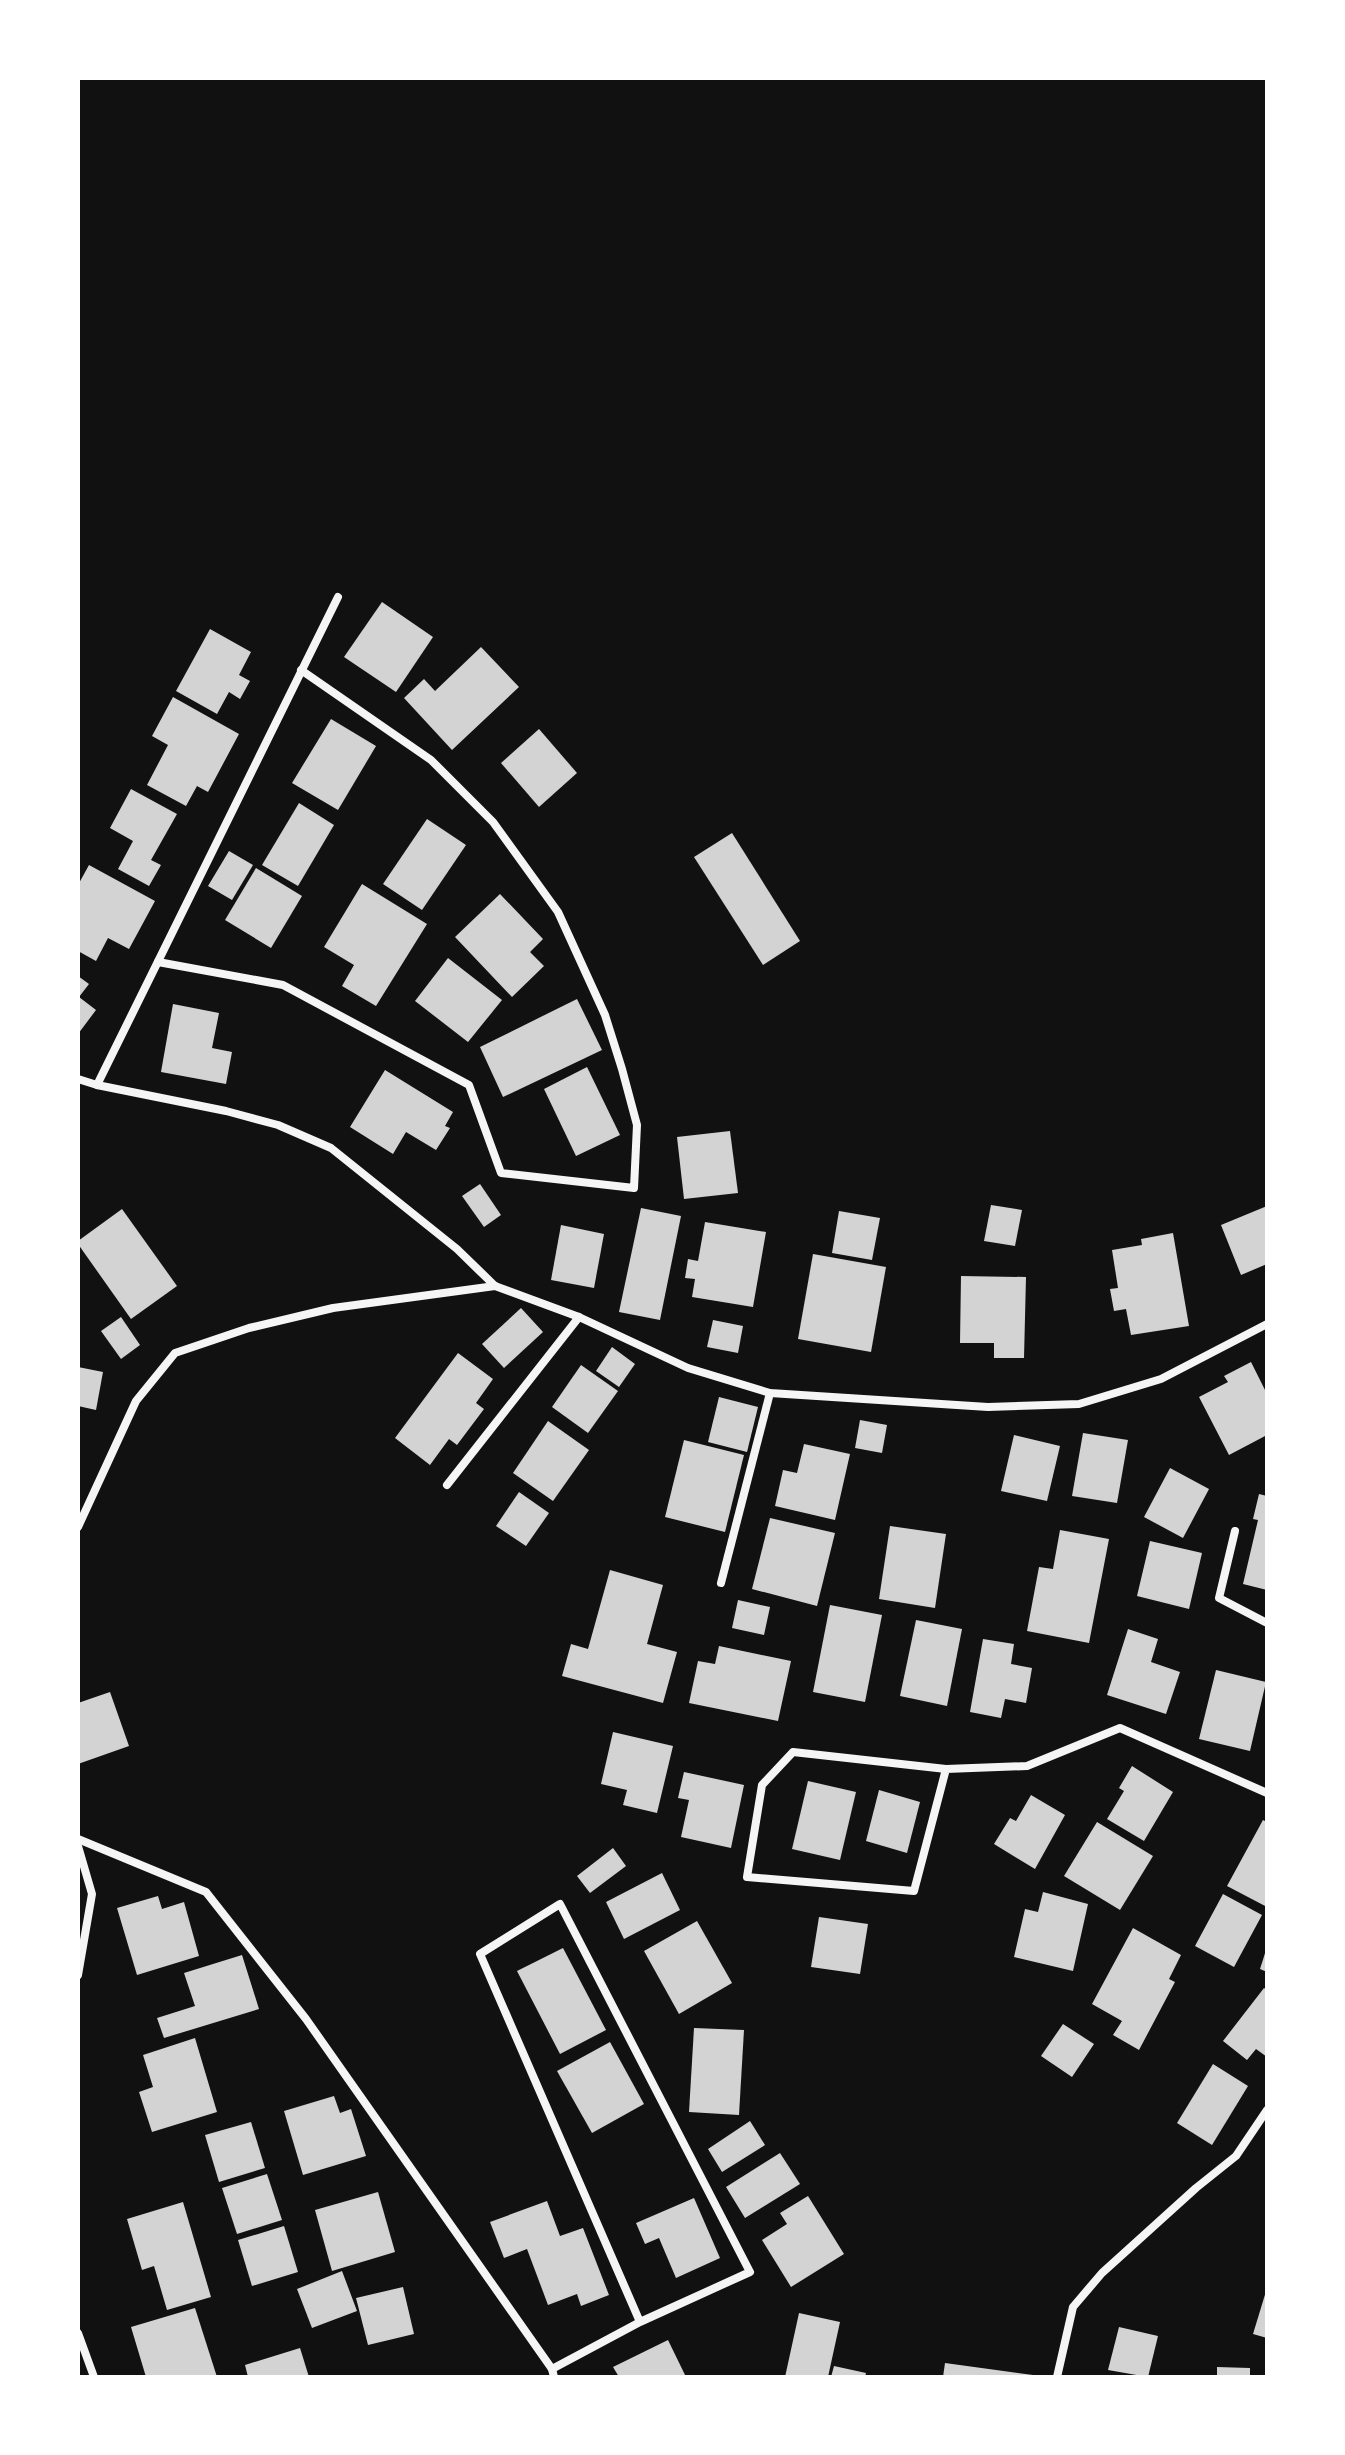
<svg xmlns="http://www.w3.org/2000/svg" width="1345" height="2455" font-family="'Noto Sans',sans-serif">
<rect width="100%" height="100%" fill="#111"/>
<!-- building -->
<g fill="#d3d3d3">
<path d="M382 602 433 637 396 692 344 657Z"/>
<path d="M210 629 251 652 239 675 250 681 240 699 229 692 217 714 176 691Z"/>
<path d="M481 647 519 687 452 750 404 698 424 679 435 691Z"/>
<path d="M173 697 239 734 208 792 197 786 186 806 147 785 168 745 152 736Z"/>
<path d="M331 719 376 746 338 810 292 783Z"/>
<path d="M539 729 577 773 539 807 501 763Z"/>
<path d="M131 789 177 814 151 860 161 865 149 886 118 869 133 841 110 828Z"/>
<path d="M299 803 334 825 298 886 262 865Z"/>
<path d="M427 819 466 845 422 910 383 884Z"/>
<path d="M732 833 800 941 763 965 694 857Z"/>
<path d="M229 851 253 865 232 900 208 886Z"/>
<path d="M89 865 155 901 129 949 108 938 96 961 78 951V885Z"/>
<path d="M256 868 302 896 271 948 225 920Z"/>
<path d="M362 884 427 924 376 1006 342 986 354 965 324 947Z"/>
<path d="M500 894 543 939 530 952 544 966 512 997 455 937Z"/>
<path d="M448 958 502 1000 468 1042 415 1001Z"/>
<path d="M78 976 89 984 79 997 96 1010 78 1034Z"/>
<path d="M577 999 602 1050 503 1097 480 1047Z"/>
<path d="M173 1004 219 1013 212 1048 232 1052 226 1084 161 1072Z"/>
<path d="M587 1067 620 1135 576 1156 544 1089Z"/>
<path d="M385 1070 453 1112 445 1126 450 1128 436 1150 406 1132 393 1154 350 1127Z"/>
<path d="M730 1131 738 1193 684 1199 677 1137Z"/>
<path d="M480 1184 501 1215 484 1227 462 1196Z"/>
<path d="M991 1205 1022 1210 1015 1246 984 1241Z"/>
<path d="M1267 1206V1264L1241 1275 1221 1225Z"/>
<path d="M641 1208 681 1216 660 1320 619 1312Z"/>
<path d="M122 1209 177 1286 131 1319 78 1244V1241Z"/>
<path d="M839 1211 880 1218 872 1260 832 1253Z"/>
<path d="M705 1222 766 1232 753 1307 692 1297 695 1279 685 1278 688 1259 698 1261Z"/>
<path d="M561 1225 604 1234 594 1288 551 1280Z"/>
<path d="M1173 1233 1189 1326 1131 1335 1126 1309 1114 1311 1110 1289 1118 1288 1112 1250 1142 1245 1141 1239Z"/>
<path d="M813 1254 886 1267 871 1352 798 1339Z"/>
<path d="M961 1276 1026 1277 1024 1358H994V1343H960Z"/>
<path d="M521 1308 543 1332 504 1368 482 1344Z"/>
<path d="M121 1317 140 1345 121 1359 101 1331Z"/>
<path d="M713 1320 743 1326 738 1353 707 1347Z"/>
<path d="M612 1347 635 1364 619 1387 596 1371Z"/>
<path d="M458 1353 493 1379 476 1403 484 1409 457 1445 449 1439 430 1465 395 1438Z"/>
<path d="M1251 1362 1267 1394V1435L1229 1455 1199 1397 1228 1382 1224 1376Z"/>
<path d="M581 1365 618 1391 588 1433 552 1407Z"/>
<path d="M78 1367 103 1372 96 1410 78 1406Z"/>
<path d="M719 1397 758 1407 747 1452 708 1442Z"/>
<path d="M860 1420 887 1425 882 1453 855 1448Z"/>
<path d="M548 1421 589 1450 553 1501 513 1473Z"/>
<path d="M1083 1433 1128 1440 1117 1503 1072 1496Z"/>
<path d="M1014 1435 1060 1446 1047 1501 1001 1491Z"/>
<path d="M684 1440 744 1455 725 1532 665 1517Z"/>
<path d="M804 1444 850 1454 835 1520 775 1506 783 1470 797 1473Z"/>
<path d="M1170 1468 1209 1489 1183 1538 1144 1517Z"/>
<path d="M519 1492 549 1513 526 1546 496 1526Z"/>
<path d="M1259 1494 1267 1496V1590L1243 1584 1258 1520 1253 1519Z"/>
<path d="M770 1518 835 1533 817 1606 752 1589Z"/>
<path d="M890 1526 946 1534 935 1608 879 1599Z"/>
<path d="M1060 1530 1109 1539 1089 1643 1027 1631 1039 1567 1053 1569Z"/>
<path d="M1150 1541 1202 1553 1189 1609 1137 1596Z"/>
<path d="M610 1570 663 1585 647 1644 677 1652 663 1703 562 1676 571 1644 588 1649Z"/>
<path d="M738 1600 770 1607 764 1635 732 1628Z"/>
<path d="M830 1605 882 1615 865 1702 813 1692Z"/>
<path d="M916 1620 962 1629 947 1706 900 1696Z"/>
<path d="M1128 1629 1158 1639 1151 1662 1180 1672 1166 1714 1107 1695Z"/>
<path d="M983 1639 1014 1644 1011 1664 1032 1668 1026 1703 1005 1699 1001 1718 970 1712Z"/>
<path d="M719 1646 791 1661 778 1721 689 1703 698 1661 715 1664Z"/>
<path d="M1216 1670 1266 1682 1250 1751 1199 1739Z"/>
<path d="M110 1692 129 1746 78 1764V1703Z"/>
<path d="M613 1732 673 1746 657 1813 623 1805 627 1790 601 1784Z"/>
<path d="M1132 1766 1173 1792 1144 1841 1107 1819 1124 1791 1119 1788Z"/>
<path d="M684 1772 744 1785 731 1848 681 1837 689 1800 678 1798Z"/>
<path d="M808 1781 856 1792 840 1860 792 1849Z"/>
<path d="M879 1790 920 1802 907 1853 866 1841Z"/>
<path d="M1031 1795 1065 1815 1035 1869 994 1844 1010 1818 1016 1821Z"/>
<path d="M1263 1820 1267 1822V1907L1227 1886Z"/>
<path d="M1097 1822 1153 1856 1120 1910 1064 1876Z"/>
<path d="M613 1848 626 1866 590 1893 577 1876Z"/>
<path d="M662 1873 680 1910 624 1939 606 1902Z"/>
<path d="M1043 1892 1088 1904 1073 1971 1014 1957 1025 1909 1038 1912Z"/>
<path d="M1223 1894 1262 1915 1234 1967 1195 1946Z"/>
<path d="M158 1896 162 1909 184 1902 199 1956 137 1975 117 1908Z"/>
<path d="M819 1917 868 1924 860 1974 811 1967Z"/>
<path d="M697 1921 732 1983 679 2014 644 1951Z"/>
<path d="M1133 1928 1181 1955 1169 1979 1175 1982 1139 2050 1113 2035 1122 2021 1092 2004Z"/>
<path d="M1267 1947V1972L1260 1969Z"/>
<path d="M563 1948 606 2030 560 2054 517 1971Z"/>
<path d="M242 1955 259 2009 164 2038 157 2018 195 2006 184 1973Z"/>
<path d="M1264 1988 1267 1990V2057L1256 2049 1247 2060 1223 2041Z"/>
<path d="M1063 2024 1094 2044 1072 2077 1041 2056Z"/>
<path d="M694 2028 744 2030 739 2115 689 2112Z"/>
<path d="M195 2038 217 2112 152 2132 139 2092 153 2087 143 2055Z"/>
<path d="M610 2042 644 2104 592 2133 557 2071Z"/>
<path d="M1213 2064 1248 2086 1212 2145 1177 2123Z"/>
<path d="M334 2096 340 2113 351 2109 366 2156 303 2175 284 2111Z"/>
<path d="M750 2121 765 2145 722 2172 708 2149Z"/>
<path d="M251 2122 265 2168 219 2182 205 2135Z"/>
<path d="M780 2153 800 2184 745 2218 726 2187Z"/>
<path d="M267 2174 282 2220 237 2234 222 2188Z"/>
<path d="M378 2192 395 2252 332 2271 315 2210Z"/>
<path d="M808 2196 844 2254 791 2287 762 2240 787 2224 780 2213Z"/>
<path d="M694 2198 720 2258 676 2278 659 2238 645 2244 636 2223Z"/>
<path d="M547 2201 560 2236 583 2228 609 2295 581 2306 577 2294 548 2305 527 2249 504 2258 490 2222Z"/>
<path d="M183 2202 211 2297 167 2310 154 2266 142 2270 127 2219Z"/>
<path d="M284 2226 298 2272 252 2286 238 2240Z"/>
<path d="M342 2271 357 2311 312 2328 297 2289Z"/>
<path d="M403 2287 414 2334 368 2345 356 2298Z"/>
<path d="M1267 2288V2338L1253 2334Z"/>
<path d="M195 2308 217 2377H146L131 2327Z"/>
<path d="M799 2313 840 2322 828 2377H785Z"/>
<path d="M1119 2327 1158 2336 1148 2377 1108 2370Z"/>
<path d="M668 2340 686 2377H619L613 2367Z"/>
<path d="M300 2348 309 2377H248L245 2365Z"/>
<path d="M945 2363 1033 2375V2377H943Z"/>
<path d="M834 2366 866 2373 865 2377H831Z"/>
<path d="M1217 2367 1250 2368V2377H1217Z"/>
</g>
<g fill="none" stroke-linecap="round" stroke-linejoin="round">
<!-- minor -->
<g stroke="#f5f5f5" stroke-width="8">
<path d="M158 962 283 985 469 1085 501 1173 634 1188 637 1125 622 1069 605 1015 558 912 493 822 431 760 301 670"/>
<path d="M78 1079 97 1085 226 1111 278 1125 331 1148 457 1249 495 1286 579 1317 688 1368 770 1393 988 1407 1079 1404 1161 1379 1267 1324"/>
<path d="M97 1085 338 597"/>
<path d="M447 1485 579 1317"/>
<path d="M78 1527 136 1401 175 1353 249 1328 333 1308 495 1286"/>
<path d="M1235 1531 1219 1598 1267 1623"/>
<path d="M721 1583 770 1393"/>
<path d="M946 1769 914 1891 747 1877 762 1785 793 1752 946 1769 1027 1766 1120 1728 1267 1793"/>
<path d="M78 1839 206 1892 306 2019 552 2369 554 2377"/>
<path d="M78 1846 92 1894 78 1975"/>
<path d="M78 2333 94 2377"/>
<path d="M552 2369 640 2322 750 2272 560 1904 480 1954 640 2322"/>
<path d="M1057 2377 1073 2307 1102 2273 1196 2188 1236 2156 1267 2110"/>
</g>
</g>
<!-- border -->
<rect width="1345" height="2455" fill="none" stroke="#ffffff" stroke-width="160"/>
</svg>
